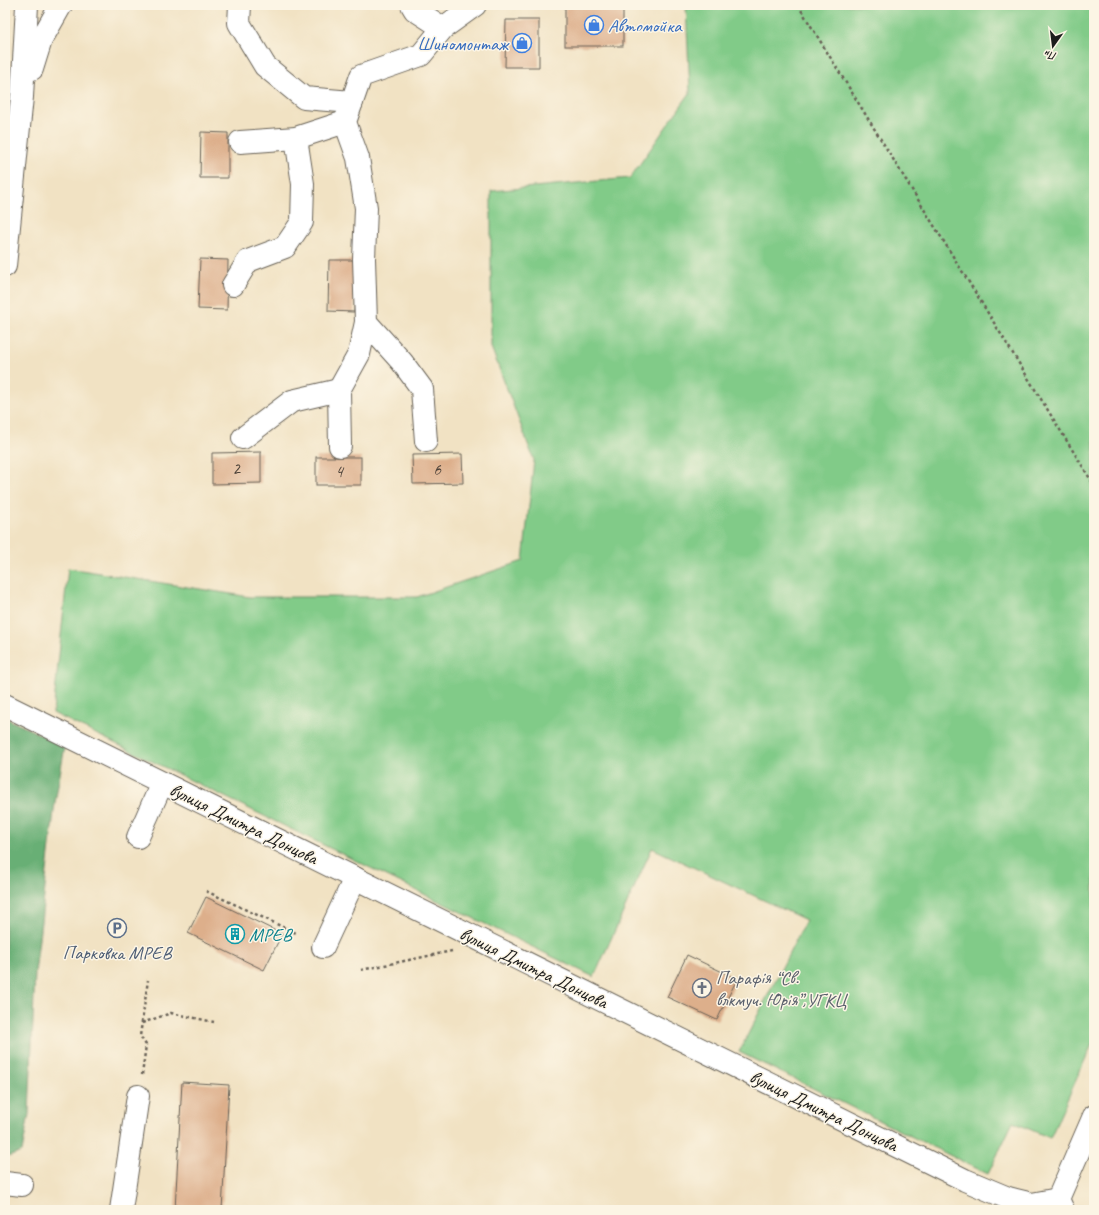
<svg xmlns="http://www.w3.org/2000/svg" width="1099" height="1215" font-family="Caveat,sans-serif">
<rect width="100%" height="100%" fill="#fcf5e5"/>
<filter id="ink" filterUnits="userSpaceOnUse"><feTurbulence type="fractalNoise" baseFrequency=".025" numOctaves="2"/><feDisplacementMap in="SourceGraphic" scale="8" xChannelSelector="R" yChannelSelector="G"/><feConvolveMatrix kernelMatrix="1 2 1 2 8 2 1 2 1" color-interpolation-filters="sRGB"/></filter>
<filter id="wash" filterUnits="userSpaceOnUse"><feTurbulence type="fractalNoise" baseFrequency=".012" numOctaves="4" result="noise"/><feDisplacementMap in="SourceGraphic" scale="16" xChannelSelector="R" yChannelSelector="G"/><feGaussianBlur stdDeviation="0.9" result="paint"/><feColorMatrix in="noise" values="0 0 0 0 0 0 0 0 0 0 0 0 0 0 0 0 0 1.4 0 .05"/><feComposite in="paint" operator="in"/></filter>
<g filter="url(#wash)">
<rect width="100%" height="100%" fill="#f1e2c3"/>
<!-- green -->
<path fill="#81cb88" stroke="#4e7452" d="M686 5H1094V1040L1050 1138 1013 1122 988 1174 739 1052 806 920 652 848 594 977 53 713 68 568 250 597H417L523 561 534 460 491 347V191L630 178 690 93Z"/>
<!-- forest -->
<path fill="#68af74" stroke="#426648" d="M5 718 65 746 55 803 35 973 29 1114 22 1152 5 1158Z"/>
<g id="blocks">
<!-- building -->
<g fill="#ddaf8b">
<rect x="565" y="5" width="58" height="41"/>
<path d="M506 20H539V67H505Z"/>
<path d="M201 132 228 133V178H200Z"/>
<path d="M200 259 228 260 227 310 198 309Z"/>
<path d="M329 260H356L354 312 328 311Z"/>
<path d="M261 452V483L212 484V453Z"/>
<path d="M462 454 463 483 413 484 412 455Z"/>
<rect x="316" y="457" width="45" height="28"/>
<path d="M206 897 282 934 264 970 188 933Z"/>
<path d="M687 955 737 979 717 1020 667 997Z"/>
<path d="M182 1082 229 1085 222 1210H175Z"/>
</g>
</g>
</g>
<g filter="url(#ink)">
<use href="#blocks" fill-opacity="0" stroke="#676156" stroke-width="1"/>
<g fill="none" stroke-linecap="round" stroke-linejoin="round">
<defs>
<g id="minor">
<path d="M240 5 239 23 265 66 304 98 352 102"/>
<path d="M412 5 415 10 443 28"/>
<path d="M240 142 296 138 345 122"/>
<path d="M233 285 248 261 285 247 302 222 303 184 296 138"/>
<path d="M243 438 292 401 339 390"/>
<path d="M426 441 422 389 402 362 366 322 364 259 366 208 358 158 345 122 361 76 421 55 443 28 475 5"/>
<path d="M340 446 339 390 359 354 366 322"/>
<path d="M5 705 965 1180 1008 1198 1032 1204 1058 1199 1063 1210"/>
<path d="M138 837 162 783"/>
<path d="M323 947 355 878"/>
<path d="M5 1183 22 1185"/>
<path d="M1058 1199 1094 1116"/>
<path d="M121 1210 138 1096"/>
</g>
<g id="major">
<path d="M32 69 41 40 61 5"/>
<path d="M5 266 22 97 27 5"/>
</g>
</defs>
<!-- minor casing -->
<use href="#minor" stroke="#676156" stroke-width="24"/>
<!-- major casing -->
<use href="#major" stroke="#676156" stroke-width="24"/>
<!-- path -->
<g stroke="#676156" stroke-width="2.5" stroke-dasharray="3 3" stroke-linecap="butt">
<path d="M798 5 1094 485"/>
<path d="M206 891 298 934"/>
<path d="M361 970 452 951"/>
<path d="M142 1023 171 1013 214 1022"/>
<path d="M142 1075 146 1045 140 1036 148 980"/>
</g>
<!-- minor -->
<use href="#minor" stroke="#fff" stroke-width="22"/>
<!-- major -->
<use href="#major" stroke="#fff" stroke-width="22"/>
</g>
</g>
<!-- icons -->
<defs>
<symbol id="shop-ring" viewBox="-11 -11 22 22"><circle r="9.5" fill="#fcf5e5" stroke="#3f7fe0" stroke-width="1.5"/><path d="M-5-2.5h2.3a2.7 3.5 0 0 1 5.4 0H5L5.5 6h-11ZM-1.5-2.5h3a1.5 2.3 0 0 0-3 0Z" fill="#3f7fe0"/></symbol>
<symbol id="parking-ring" viewBox="-11 -11 22 22"><circle r="9.5" fill="#fcf5e5" stroke="#5c6f8a" stroke-width="1.5"/><path d="M-3.5-5.5H1a3.5 3.5 0 0 1 0 7H-1V5.5H-3.5ZM-1-3.4V-.6H.8a1.4 1.4 0 0 0 0-2.8Z" fill="#5c6f8a"/></symbol>
<symbol id="building-ring" viewBox="-11 -11 22 22"><circle r="9.5" fill="#fcf5e5" stroke="#0f9aa8" stroke-width="1.5"/><path d="M-4-6H4V6H1V3H-1V6H-4ZM-2.5-4.3h1.7v1.8h-1.7ZM.8-4.3h1.7v1.8H.8ZM-2.5-1h1.7V.8h-1.7ZM.8-1h1.7V.8H.8Z" fill="#0f9aa8"/></symbol>
<symbol id="church-ring" viewBox="-11 -11 22 22"><circle r="9.5" fill="#fcf5e5" stroke="#6b7280" stroke-width="1.5"/><path d="M-1.2-6h2.4v3.5h3.3v2.4h-3.3V6h-2.4V-.1h-3.3v-2.4h3.3Z" fill="#6b7280"/></symbol>
</defs>
<g fill-rule="evenodd">
<use href="#shop-ring" x="583" y="14" width="22" height="22"/>
<use href="#shop-ring" x="511" y="32" width="22" height="22"/>
<use href="#parking-ring" x="106" y="917" width="22" height="22"/>
<use href="#building-ring" x="224" y="923" width="22" height="22"/>
<use href="#church-ring" x="691" y="977" width="22" height="22"/>
</g>
<g text-anchor="middle" stroke-width="3" stroke-linejoin="round" paint-order="stroke">
<!-- number labels -->
<g font-size="17" fill="#4c4138">
<text x="236" y="474">2</text>
<text x="437" y="475">6</text>
<text x="339" y="477">4</text>
</g>
<!-- shop labels -->
<g font-size="19" fill="#366cbe" stroke="#fcf5e5" text-anchor="start">
<text x="608" y="32">Автомойка</text>
<text x="508" y="50" text-anchor="end">Шиномонтаж</text>
</g>
<!-- street labels -->
<g font-size="19" fill="#1c1c1c" stroke="#fcf5e5">
<text transform="translate(244 823) rotate(26)" y="7">вулиця Дмитра Донцова</text>
<text transform="translate(534 967) rotate(26)" y="7">вулиця Дмитра Донцова</text>
<text transform="translate(824 1110) rotate(26)" y="7">вулиця Дмитра Донцова</text>
</g>
<!-- culture labels -->
<g font-size="19" fill="#0d838f" stroke="#fcf5e5" text-anchor="start">
<text x="249" y="941">МРЕВ</text>
</g>
<!-- service labels -->
<g font-size="19" fill="#4e5e75" stroke="#fcf5e5">
<text x="117" y="959">Парковка МРЕВ</text>
</g>
<!-- worship labels -->
<g font-size="19" fill="#5b616d" stroke="#fcf5e5" text-anchor="start">
<text x="716" y="984">Парафія “Св.<tspan x="716" dy="22">влкмуч. Юрія”,УГКЦ</tspan></text>
</g>
</g>
<!-- margin -->
<rect width="1099" height="1215" fill="none" stroke="#fcf5e5" stroke-width="20"/>
<!-- north arrow -->
<g transform="translate(1053 46) rotate(194)" stroke="#fcf5e5" stroke-width="3" paint-order="stroke">
<path d="M0-3L7 15L0 10L-7 15Z" fill="#1c1c1c"/>
<text y="-6" font-size="11" font-weight="bold" text-anchor="middle" fill="#1c1c1c">Пн</text>
</g>
</svg>
